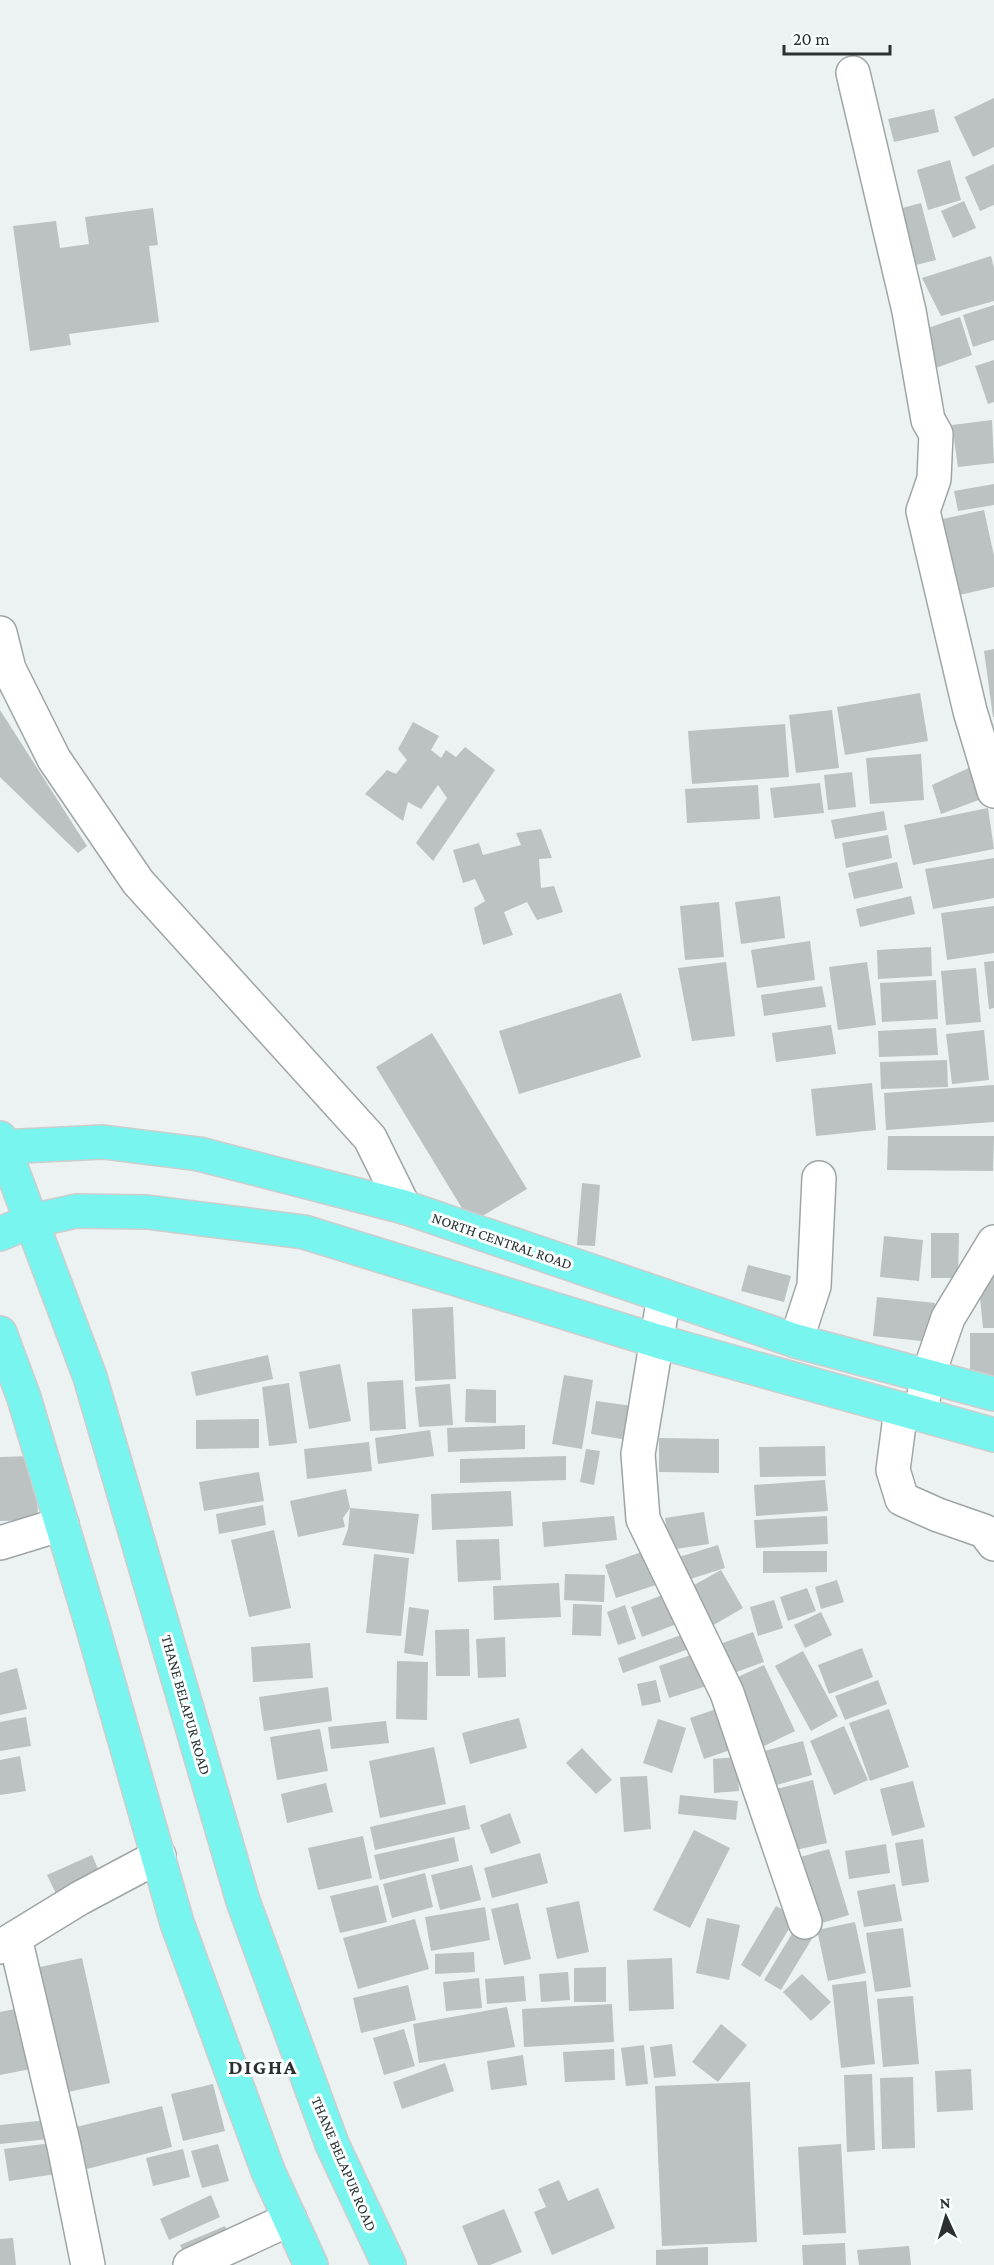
<svg xmlns="http://www.w3.org/2000/svg" width="994" height="2265" font-family="'Crimson Pro',serif">
<rect width="100%" height="100%" fill="#ebf2f1"/>
<!-- building -->
<g fill="#bbc2c1">
<path d="M994 98V147L973 157 954 117Z"/>
<path d="M934 109 939 132 894 142 888 119Z"/>
<path d="M950 160 961 200 928 210 917 170Z"/>
<path d="M994 164V205L980 211 965 177Z"/>
<path d="M964 201 976 228 953 238 941 211Z"/>
<path d="M921 203 936 260 912 266 895 210Z"/>
<path d="M153 208 158 245 149 246 159 322 69 334 71 345 30 351 13 226 56 221 60 248 89 244 85 217Z"/>
<path d="M991 256 994 268V301L941 316 922 278Z"/>
<path d="M994 305V340L973 347 963 315Z"/>
<path d="M960 317 972 355 930 370 922 330Z"/>
<path d="M994 360V402L988 404 975 366Z"/>
<path d="M992 420 994 463 958 467 952 425Z"/>
<path d="M994 484V505L958 511 954 491Z"/>
<path d="M984 510 994 556V587L955 596 938 520Z"/>
<path d="M994 649V717H993L984 651Z"/>
<path d="M920 693 928 741 845 755 837 707Z"/>
<path d="M0 710 87 846 78 853 0 777Z"/>
<path d="M832 710 839 768 796 773 789 715Z"/>
<path d="M413 722 439 736 431 750 441 758 446 750 456 757 465 747 495 770 433 861 416 843 447 798 438 785 421 809 408 802 403 821 365 794 387 770 396 774 407 760 398 749Z"/>
<path d="M785 724 789 777 692 784 688 731Z"/>
<path d="M921 754 924 800 870 804 866 758Z"/>
<path d="M973 766 984 798 941 814 932 785Z"/>
<path d="M852 772 856 807 828 810 824 775Z"/>
<path d="M820 783 824 813 774 818 770 788Z"/>
<path d="M758 785 760 819 687 823 685 789Z"/>
<path d="M988 808 994 849 913 865 904 825Z"/>
<path d="M884 811 887 830 835 839 831 820Z"/>
<path d="M541 829 552 858 539 859 541 888 554 886 563 912 537 920 527 902 504 912 513 935 483 945 474 908 485 901 475 879 463 883 453 850 479 843 483 855 521 845 516 833Z"/>
<path d="M888 835 892 858 846 868 842 843Z"/>
<path d="M994 858V898L933 909 925 869Z"/>
<path d="M897 862 903 888 854 899 848 873Z"/>
<path d="M780 896 785 938 741 944 735 902Z"/>
<path d="M911 896 915 914 860 927 856 909Z"/>
<path d="M719 902 724 957 685 960 680 906Z"/>
<path d="M994 906V953L947 960 941 913Z"/>
<path d="M810 941 815 980 757 988 751 950Z"/>
<path d="M931 947 932 976 878 979 877 950Z"/>
<path d="M994 961V1008L989 1009 984 962Z"/>
<path d="M726 962 735 1036 692 1041 678 968Z"/>
<path d="M867 962 876 1025 838 1030 829 967Z"/>
<path d="M976 968 981 1022 946 1025 941 971Z"/>
<path d="M936 980 938 1019 882 1022 880 983Z"/>
<path d="M822 986 826 1007 764 1016 761 995Z"/>
<path d="M621 993 641 1057 519 1094 499 1031Z"/>
<path d="M831 1025 836 1054 776 1062 772 1033Z"/>
<path d="M936 1028 938 1055 879 1057 878 1031Z"/>
<path d="M984 1030 989 1080 952 1084 946 1034Z"/>
<path d="M432 1033 527 1189 471 1223 376 1067Z"/>
<path d="M947 1060 948 1087 881 1089 880 1062Z"/>
<path d="M872 1083 876 1130 816 1136 811 1089Z"/>
<path d="M994 1085V1122L886 1130 884 1093Z"/>
<path d="M888 1136H994L993 1171 887 1170Z"/>
<path d="M582 1183 600 1185 595 1246 577 1245Z"/>
<path d="M931 1233H959L958 1278H931Z"/>
<path d="M884 1236 923 1240 919 1281 880 1277Z"/>
<path d="M748 1265 791 1276 784 1302 741 1291Z"/>
<path d="M994 1275V1328H983L978 1276Z"/>
<path d="M877 1297 935 1303 931 1342 873 1336Z"/>
<path d="M453 1307 456 1379 415 1381 412 1309Z"/>
<rect x="970" y="1333" width="24" height="44"/>
<path d="M268 1355 273 1379 196 1396 191 1372Z"/>
<path d="M340 1364 351 1421 309 1429 299 1372Z"/>
<path d="M564 1375 593 1380 582 1449 552 1444Z"/>
<path d="M403 1380 406 1429 370 1431 367 1382Z"/>
<path d="M289 1383 297 1443 269 1446 262 1387Z"/>
<path d="M450 1384 453 1425 419 1427 415 1387Z"/>
<path d="M466 1389 496 1390V1423L465 1422Z"/>
<path d="M596 1401 640 1407 634 1441 591 1434Z"/>
<path d="M259 1419V1448L196 1449V1420Z"/>
<path d="M525 1425V1449L448 1452 447 1428Z"/>
<path d="M430 1430 434 1456 378 1464 375 1438Z"/>
<path d="M659 1438 719 1439V1473L659 1472Z"/>
<path d="M369 1442 372 1471 307 1479 304 1449Z"/>
<path d="M825 1446 826 1476 760 1477 759 1447Z"/>
<path d="M586 1449 600 1451 594 1485 580 1482Z"/>
<path d="M36 1456 38 1520 0 1521V1457Z"/>
<path d="M566 1456V1480L460 1483V1459Z"/>
<path d="M259 1472 264 1501 204 1511 199 1482Z"/>
<path d="M825 1480 828 1511 756 1516 754 1485Z"/>
<path d="M346 1489 350 1508 343 1518 345 1527 298 1537 290 1501Z"/>
<path d="M511 1491 513 1526 432 1530 431 1494Z"/>
<path d="M263 1505 266 1525 219 1534 216 1514Z"/>
<path d="M350 1508 419 1514 414 1554 342 1545 348 1529Z"/>
<path d="M704 1512 709 1544 669 1550 665 1518Z"/>
<path d="M614 1516 617 1540 544 1547 542 1522Z"/>
<path d="M827 1516 828 1544 756 1548 754 1520Z"/>
<path d="M274 1530 291 1608 249 1617 231 1540Z"/>
<path d="M499 1539 501 1580 458 1582 456 1540Z"/>
<path d="M718 1545 725 1568 684 1581 676 1558Z"/>
<path d="M650 1549 662 1583 616 1598 605 1565Z"/>
<path d="M763 1551H827V1572L763 1573Z"/>
<path d="M374 1554 409 1558 401 1636 366 1633Z"/>
<path d="M721 1570 743 1608 710 1627 687 1589Z"/>
<path d="M565 1574 605 1575 604 1602 564 1600Z"/>
<path d="M837 1580 844 1602 821 1609 815 1587Z"/>
<path d="M559 1583 561 1617 494 1620 493 1586Z"/>
<path d="M807 1588 816 1611 788 1621 780 1597Z"/>
<path d="M673 1591 685 1621 642 1637 631 1607Z"/>
<path d="M774 1600 783 1628 758 1636 750 1607Z"/>
<path d="M573 1604 602 1605 601 1636 572 1635Z"/>
<path d="M625 1605 636 1639 618 1645 607 1612Z"/>
<path d="M409 1607 429 1610 423 1656 404 1653Z"/>
<path d="M821 1612 832 1635 805 1648 794 1625Z"/>
<path d="M469 1629 470 1676H436L435 1630Z"/>
<path d="M689 1632 694 1647 623 1673 618 1658Z"/>
<path d="M753 1632 764 1662 731 1674 720 1644Z"/>
<path d="M505 1637 506 1677 478 1678 476 1639Z"/>
<path d="M310 1643 313 1678 253 1682 251 1647Z"/>
<path d="M862 1648 873 1677 829 1694 818 1665Z"/>
<path d="M702 1651 713 1684 669 1698 659 1666Z"/>
<path d="M803 1651 838 1716 811 1731 775 1666Z"/>
<path d="M397 1661 428 1662 427 1720 396 1719Z"/>
<path d="M764 1665 795 1731 762 1747 731 1680Z"/>
<path d="M17 1668 27 1709 0 1715V1673Z"/>
<path d="M656 1680 661 1702 642 1706 637 1684Z"/>
<path d="M878 1680 887 1704 845 1720 835 1696Z"/>
<path d="M328 1687 332 1721 264 1731 259 1697Z"/>
<path d="M722 1707 736 1748 704 1759 690 1718Z"/>
<path d="M889 1709 909 1767 870 1781 849 1723Z"/>
<path d="M26 1717 31 1746 0 1751V1722Z"/>
<path d="M519 1718 527 1748 470 1764 462 1733Z"/>
<path d="M658 1719 686 1728 672 1773 643 1763Z"/>
<path d="M386 1721 389 1743 331 1749 328 1727Z"/>
<path d="M844 1726 868 1780 834 1795 810 1741Z"/>
<path d="M320 1729 328 1771 277 1780 270 1737Z"/>
<path d="M803 1741 812 1775 773 1786 764 1751Z"/>
<path d="M434 1747 446 1804 380 1818 369 1761Z"/>
<path d="M582 1748 612 1780 596 1794 566 1763Z"/>
<path d="M20 1756 26 1791 0 1795V1760Z"/>
<path d="M737 1757 739 1791 714 1793 713 1759Z"/>
<path d="M647 1776 651 1829 624 1832 620 1777Z"/>
<path d="M813 1780 827 1843 791 1851 776 1789Z"/>
<path d="M913 1781 925 1827 892 1836 880 1789Z"/>
<path d="M326 1783 333 1812 287 1823 281 1794Z"/>
<path d="M680 1795 738 1801 736 1820 678 1814Z"/>
<path d="M465 1805 470 1829 375 1850 370 1827Z"/>
<path d="M510 1813 521 1843 491 1854 480 1825Z"/>
<path d="M694 1830 730 1848 690 1928 653 1910Z"/>
<path d="M363 1836 372 1878 318 1890 308 1848Z"/>
<path d="M454 1837 459 1861 380 1880 374 1855Z"/>
<path d="M923 1839 929 1882 902 1886 895 1843Z"/>
<path d="M886 1844 890 1873 849 1879 845 1851Z"/>
<path d="M829 1849 849 1915 812 1926 793 1859Z"/>
<path d="M540 1853 548 1883 492 1898 484 1868Z"/>
<path d="M92 1855 103 1880 59 1900 47 1875Z"/>
<path d="M472 1865 481 1900 440 1910 431 1875Z"/>
<path d="M425 1873 433 1907 392 1918 383 1884Z"/>
<path d="M895 1884 902 1921 864 1927 857 1891Z"/>
<path d="M378 1885 387 1922 340 1933 330 1896Z"/>
<path d="M579 1901 589 1952 557 1959 546 1908Z"/>
<path d="M518 1903 531 1959 504 1965 491 1909Z"/>
<path d="M776 1906 796 1917 760 1977 741 1965Z"/>
<path d="M485 1907 490 1940 431 1951 425 1917Z"/>
<path d="M707 1918 740 1925 729 1980 696 1973Z"/>
<path d="M415 1919 429 1969 358 1989 343 1938Z"/>
<path d="M799 1922 816 1932 781 1990 764 1980Z"/>
<path d="M855 1922 866 1973 828 1981 817 1930Z"/>
<path d="M903 1928 911 1987 875 1992 866 1933Z"/>
<path d="M474 1952 475 1972 435 1974V1954Z"/>
<path d="M82 1958 110 2083 63 2093 35 1968Z"/>
<path d="M672 1958 674 2009 629 2011 627 1960Z"/>
<path d="M606 1967V2002H574V1968Z"/>
<path d="M568 1972 570 2000 541 2002 539 1974Z"/>
<path d="M802 1974 831 2002 811 2021 783 1992Z"/>
<path d="M524 1976 526 2001 487 2004 485 1979Z"/>
<path d="M479 1978 482 2008 446 2011 443 1982Z"/>
<path d="M866 1981 875 2064 841 2068 832 1985Z"/>
<path d="M408 1985 416 2020 361 2033 353 1998Z"/>
<path d="M913 1996 919 2064 883 2067 877 1999Z"/>
<path d="M612 2004 614 2042 524 2047 522 2009Z"/>
<path d="M29 2006 41 2067 0 2075V2012Z"/>
<path d="M507 2007 515 2047 419 2063 413 2024Z"/>
<path d="M721 2024 747 2045 718 2082 692 2062Z"/>
<path d="M404 2029 415 2066 384 2075 373 2038Z"/>
<path d="M672 2044 676 2076 654 2078 650 2047Z"/>
<path d="M644 2045 648 2084 626 2086 621 2048Z"/>
<path d="M614 2049 615 2080 565 2082 563 2052Z"/>
<path d="M523 2055 527 2085 491 2090 487 2061Z"/>
<path d="M445 2063 454 2091 402 2109 393 2082Z"/>
<path d="M971 2069 973 2110 937 2112 935 2071Z"/>
<path d="M872 2074 875 2150 847 2152 844 2075Z"/>
<path d="M913 2077 915 2148 882 2149 880 2078Z"/>
<path d="M750 2082 757 2242 662 2246 655 2086Z"/>
<path d="M213 2084 225 2131 183 2141 171 2094Z"/>
<path d="M162 2106 172 2147 83 2170 72 2128Z"/>
<path d="M57 2119 59 2138 0 2144V2125Z"/>
<path d="M52 2143 56 2174 9 2181 4 2149Z"/>
<path d="M218 2144 229 2181 202 2188 191 2151Z"/>
<path d="M841 2144 846 2233 803 2235 798 2147Z"/>
<path d="M183 2149 190 2177 153 2186 146 2158Z"/>
<path d="M559 2180 568 2201 598 2188 615 2228 552 2255 534 2212 546 2207 538 2189Z"/>
<path d="M211 2195 220 2217 169 2240 160 2219Z"/>
<path d="M504 2209 522 2252 490 2265H478L462 2226Z"/>
<path d="M225 2226 232 2243 188 2261 180 2245Z"/>
<path d="M13 2238 16 2265H0V2239Z"/>
<path d="M845 2243 846 2265H803L802 2245Z"/>
<path d="M909 2246 911 2265H859L857 2250Z"/>
<path d="M708 2247V2265H656V2250Z"/>
</g>
<g fill="none" stroke-linecap="round" stroke-linejoin="round">
<defs>
<g id="minor">
<path d="M853 73 909 311 928 420 936 434 934 479 923 511 970 711 994 791"/>
<path d="M0 633 9 669 54 759 138 882 370 1138 404 1207"/>
<path d="M664 1296 638 1454 643 1519 727 1693 805 1922"/>
<path d="M796 1341 814 1286 819 1178"/>
<path d="M901 1409 893 1470 902 1499 938 1515 984 1531 994 1544"/>
<path d="M920 1414 928 1376 948 1318 994 1242"/>
<path d="M0 1543 62 1524"/>
<path d="M15 1938 64 2146 88 2265"/>
<path d="M0 1947 80 1898 159 1856"/>
<path d="M190 2265 290 2219"/>
</g>
<g id="major">
<path d="M0 1138 90 1377 243 1901 332 2144 389 2265"/>
<path d="M0 1147 103 1142 199 1154 404 1207 796 1341 994 1394"/>
<path d="M0 1234 31 1221 76 1211 147 1212 304 1232 657 1341 994 1435"/>
<path d="M0 1333 24 1398 92 1625 177 1923 268 2171 311 2265"/>
</g>
</defs>
<!-- minor casing -->
<use href="#minor" stroke="#9fa5a5" stroke-width="36"/>
<!-- major casing -->
<use href="#major" stroke="#cdcdcd" stroke-width="36"/>
<!-- minor -->
<use href="#minor" stroke="#fff" stroke-width="33"/>
<!-- major -->
<use href="#major" stroke="#78f5ee" stroke-width="33"/>
</g>
<g text-anchor="middle" stroke-width="6" stroke-linejoin="round" paint-order="stroke">
<!-- street labels -->
<g font-size="15" fill="#2d3030" stroke="#f9fffe">
<text transform="translate(502 1241) rotate(19)" y="5">NORTH CENTRAL ROAD</text>
<text transform="translate(186 1705) rotate(74)" y="5">THANE BELAPUR ROAD</text>
<text transform="translate(344 2164) rotate(67)" y="5">THANE BELAPUR ROAD</text>
</g>
<!-- district labels -->
<g font-size="21" font-weight="bold" letter-spacing="1.5" fill="#2d3030" stroke="#f9fffe">
<text x="263" y="2074">DIGHA</text>
</g>
</g>
<!-- north arrow -->
<g transform="translate(946 2217) rotate(356)" stroke="#f9fffe" stroke-width="4.5" paint-order="stroke">
<path d="M0-4.5L10 22L0 15L-10 22Z" fill="#2d3030"/>
<text y="-9" font-size="16" font-weight="bold" text-anchor="middle" fill="#2d3030">N</text>
</g>
<!-- scale -->
<path d="M784 45v9h106v-9" fill="none" stroke="#2d3030" stroke-width="3"/>
<text x="793" y="45" font-size="18" fill="#2d3030" stroke="#f9fffe" stroke-width="4.5" paint-order="stroke">20 m</text>
</svg>
